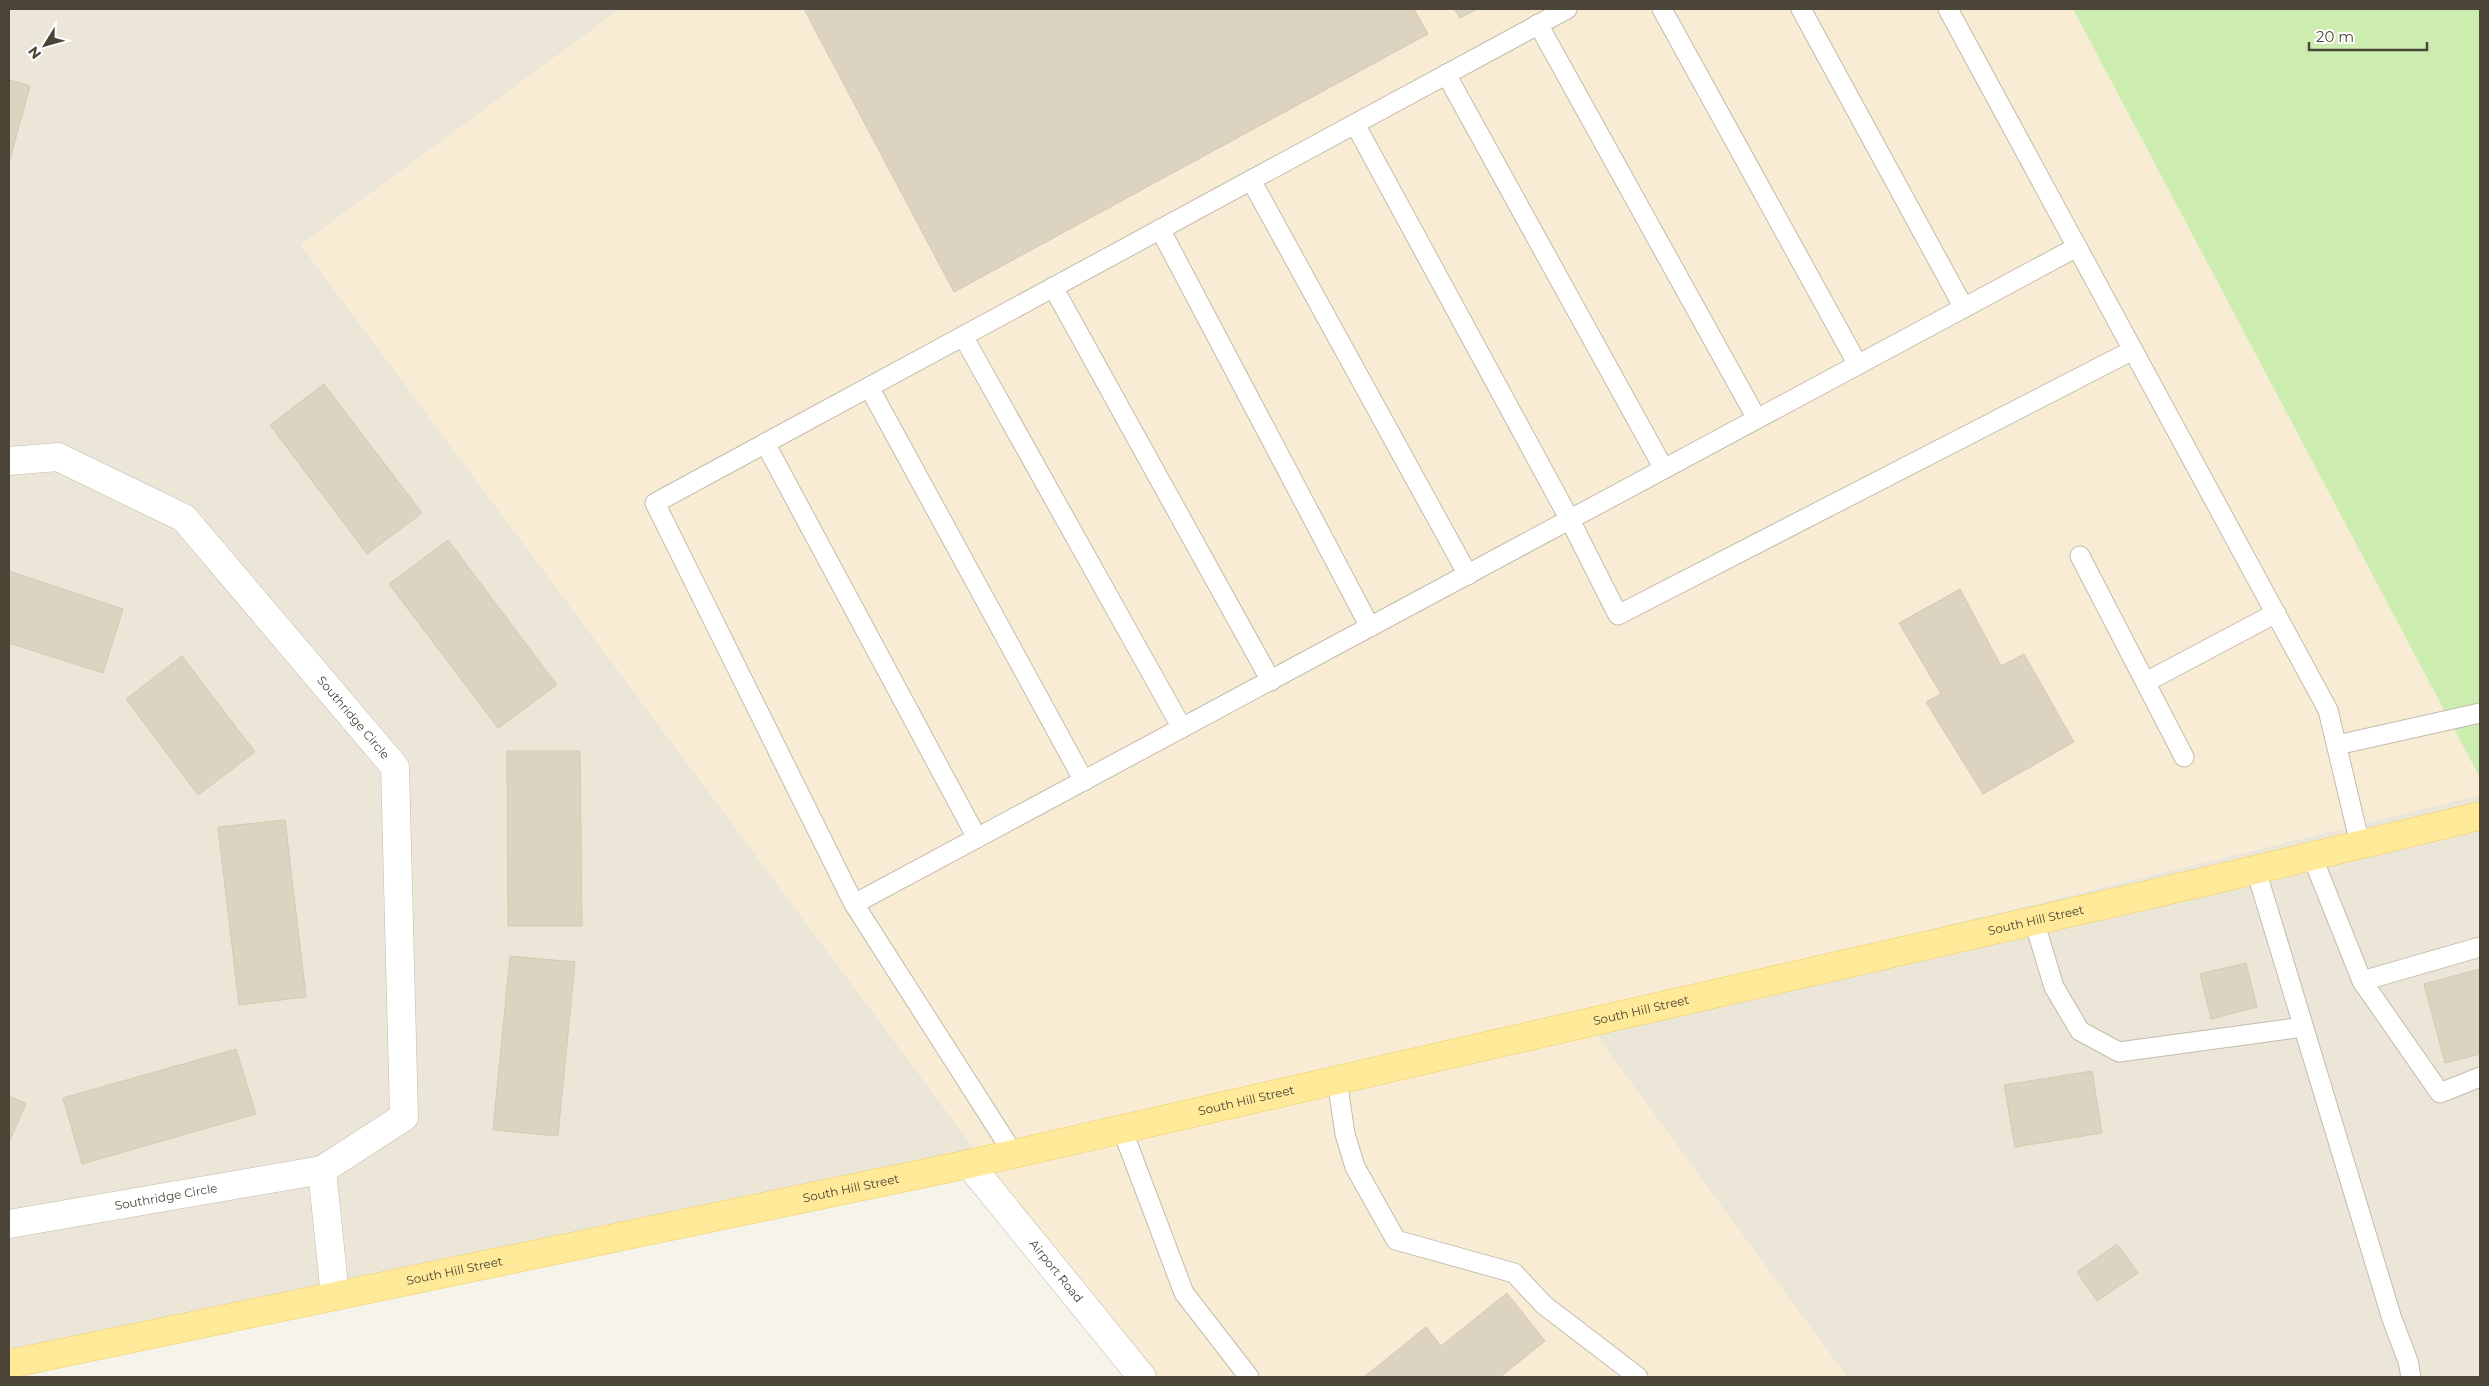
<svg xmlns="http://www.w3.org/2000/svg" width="2489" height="1386" font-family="Montserrat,sans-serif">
<rect width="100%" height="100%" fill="#f6f3ea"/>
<!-- residential -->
<g fill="#ebe6d8">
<path d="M9 9H620L301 245 983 1160 9 1377Z"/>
<path d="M2480 795V1377H1847L1580 1015Z"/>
</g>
<!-- commercial -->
<path fill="#f9ecd4" d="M620 9H2073L2480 778V795L1581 1014 1847 1377H1141L983 1160 301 245Z"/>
<!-- green -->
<path fill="#cdedb0" d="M2073 9H2480V778Z"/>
<!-- building -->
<g fill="#dcd3c1" stroke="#d5c9b1">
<path d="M804 9H1414L1428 34 954 292Z"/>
<path d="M1454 9H1477L1460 18Z"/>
<path d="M9 80 30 86 9 163Z"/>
<path d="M324 384 422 513 367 554 270 425Z"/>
<path d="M448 540 557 685 498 728 389 584Z"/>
<path d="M9 571 123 609 103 673 9 643Z"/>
<path d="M1960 589 2001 666 2024 654 2074 742 1983 794 1926 702 1941 694 1899 623Z"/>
<path d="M182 656 255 752 198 795 126 699Z"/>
<path d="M507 751H580L582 926H508Z"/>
<path d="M285 820 306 997 239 1005 218 827Z"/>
<path d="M510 956 575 962 558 1136 493 1130Z"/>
<path d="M2246 963 2257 1007 2211 1019 2200 974Z"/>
<path d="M2480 969V1054L2445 1063 2424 984Z"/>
<path d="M236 1049 256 1114 82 1164 63 1098Z"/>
<path d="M2092 1071 2102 1133 2015 1147 2004 1085Z"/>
<path d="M9 1096 26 1104 9 1142Z"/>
<path d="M2117 1244 2138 1273 2097 1301 2077 1272Z"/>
<path d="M1507 1293 1545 1341 1500 1377H1364L1426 1327 1441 1346Z"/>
</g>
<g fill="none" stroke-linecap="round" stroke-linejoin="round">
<defs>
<g id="lane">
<path d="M1662 9 1858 365"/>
<path d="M1801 9 1964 308"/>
<path d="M1948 9 2328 710 2360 844"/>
<path d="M1538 24 1757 419"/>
<path d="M1446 74 1664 469"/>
<path d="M1355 124 1570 520 1618 615 2133 350"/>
<path d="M1251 180 1468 575"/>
<path d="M1160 229 1370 627"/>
<path d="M1053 287 1271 681"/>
<path d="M963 336 1182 728"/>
<path d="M869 387 1084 781"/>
<path d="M765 443 977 838"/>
<path d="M2080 556 2184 757"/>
<path d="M2146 682 2276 613"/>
<path d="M2337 745 2480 713"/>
<path d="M2312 856 2362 981 2440 1093 2480 1077"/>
<path d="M2256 870 2392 1319 2408 1361 2411 1377"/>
<path d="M854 904 2077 247"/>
<path d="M2034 921 2054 987 2080 1031 2119 1052 2303 1027"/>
<path d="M2362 981 2480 947"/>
<path d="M1337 1080 1345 1134 1355 1167 1396 1240 1514 1273 1544 1305 1638 1377"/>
<path d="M1122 1129 1184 1293 1249 1377"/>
<path d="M1013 1153 854 904 655 503 1567 9"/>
</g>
<g id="street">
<path id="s1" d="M9 461 58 457 184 518 395 767 404 1117 322 1170 9 1224"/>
<path id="s2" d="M969 1164 1142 1377"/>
<path d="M322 1170 335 1296"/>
</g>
<g id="primary">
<path id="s3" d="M9 1364 969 1164 2204 882 2480 816"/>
</g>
</defs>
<!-- lane casing -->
<use href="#lane" stroke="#c3bcab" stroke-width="21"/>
<!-- street casing -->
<use href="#street" stroke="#c3bcab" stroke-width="29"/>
<!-- primary casing -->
<use href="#primary" stroke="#eece60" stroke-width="29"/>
<!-- lane -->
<use href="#lane" stroke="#fff" stroke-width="19"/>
<!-- street -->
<use href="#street" stroke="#fff" stroke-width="28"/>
<!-- primary -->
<use href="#primary" stroke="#ffea9a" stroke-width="28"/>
</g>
<g text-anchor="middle" stroke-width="4.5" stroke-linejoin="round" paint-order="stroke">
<!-- street labels -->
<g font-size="12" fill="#4b4537" stroke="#fff">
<text dy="4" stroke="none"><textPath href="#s1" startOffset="451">Southridge Circle</textPath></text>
<text dy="4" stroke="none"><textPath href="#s3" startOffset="2075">South Hill Street</textPath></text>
<text dy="4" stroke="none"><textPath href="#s3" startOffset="1670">South Hill Street</textPath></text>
<text dy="4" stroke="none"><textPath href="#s3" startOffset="1265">South Hill Street</textPath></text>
<text dy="4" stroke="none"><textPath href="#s3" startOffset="860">South Hill Street</textPath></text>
<text transform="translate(166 1197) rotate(-10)" y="4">Southridge Circle</text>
<text dy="4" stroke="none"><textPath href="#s3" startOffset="455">South Hill Street</textPath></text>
<text dy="4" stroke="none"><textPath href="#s2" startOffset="138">Airport Road</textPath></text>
</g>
</g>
<!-- border -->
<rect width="2489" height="1386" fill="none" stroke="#4b4537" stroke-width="20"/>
<!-- north arrow -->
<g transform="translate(45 45) rotate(233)" stroke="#ffffff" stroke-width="4" paint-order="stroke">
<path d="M0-4L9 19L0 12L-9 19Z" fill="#4b4537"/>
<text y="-8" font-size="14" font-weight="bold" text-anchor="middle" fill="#4b4537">N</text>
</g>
<!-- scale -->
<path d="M2309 42v8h118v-8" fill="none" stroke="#4b4537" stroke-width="2.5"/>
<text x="2316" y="42" font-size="15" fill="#4b4537" stroke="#ffffff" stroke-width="4" paint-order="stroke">20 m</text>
</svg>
